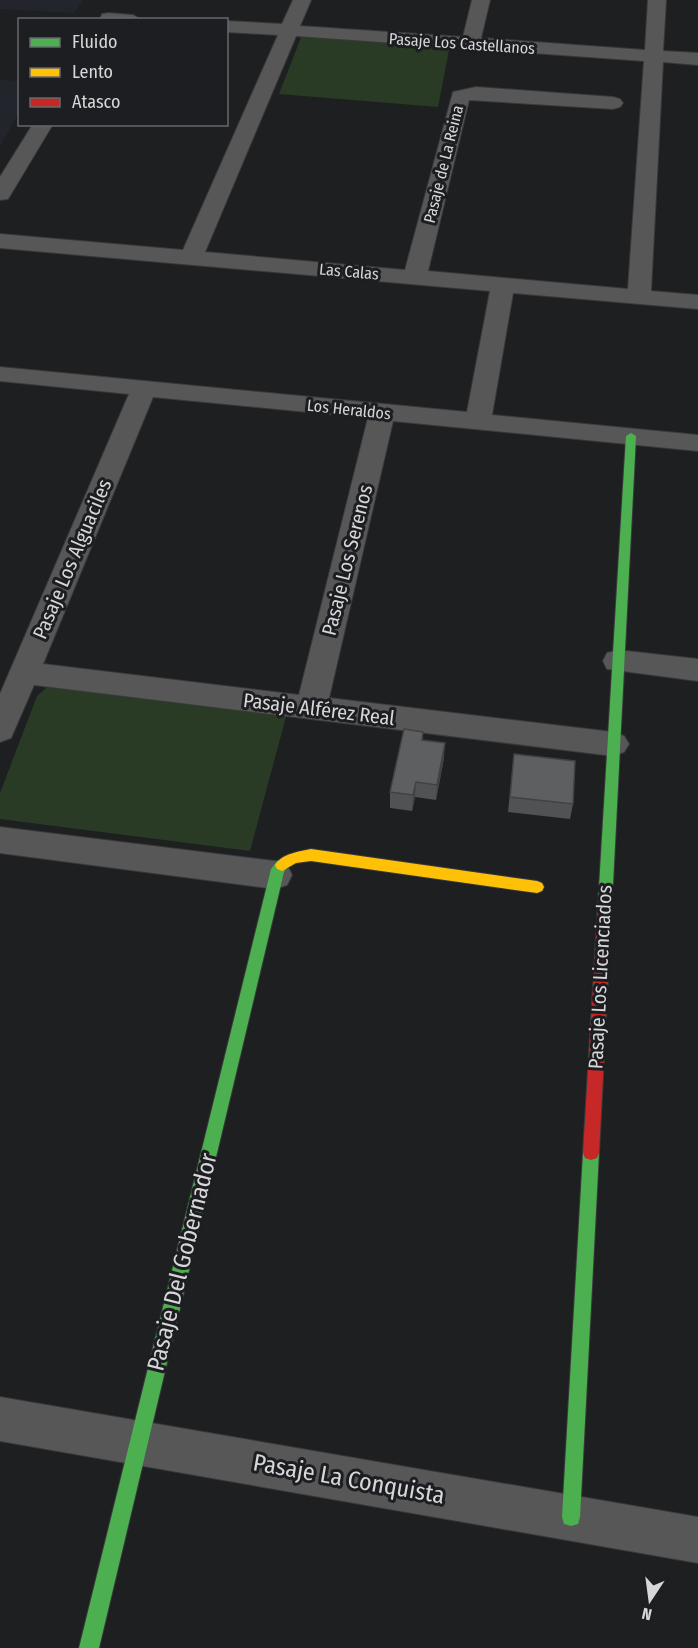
<svg xmlns="http://www.w3.org/2000/svg" width="698" height="1648" font-family="'Fira Sans Condensed',sans-serif">
<rect width="100%" height="100%" fill="#1e1f20"/>
<!-- built -->
<g fill="#23252d">
<path d="M0 0H83L74 13 0 9Z"/>
<path d="M0 80 20 81 19 113 0 146Z"/>
</g>
<!-- green -->
<g fill="#293b25">
<path d="M302 35 450 45 438 107 279 94Z"/>
<path d="M53 682 287 713 250 851 0 819V793L37 696Z"/>
</g>
<g fill="none" stroke-linecap="round" stroke-linejoin="round">
<defs>
<g id="street">
<path d="M293 0H311L300 26 463 37 472 0H490L481 38 645 50 648 0H666L663 51 698 53V65L663 62 651 291 698 295V309L513 293 492 415 698 435V451L393 421 329 698 613 732 624 736 629 744 624 752 613 756 34 685 11 738 0 742V694L129 394 0 381V367L467 412 490 291 0 248V234L183 250 278 35 226 32V21L282 24ZM296 36 644 61 628 289 428 271 469 100 613 109 620 107 623 103 620 99 613 97 476 87 453 92 405 270 205 252ZM153 397 368 418 299 695 43 664Z"/>
<path d="M108 13 133 15 142 20H100L102 14Z"/>
<path d="M33 124H53L8 199 0 200V177Z"/>
<path d="M618 650 698 659V681L607 669 603 661 607 653Z"/>
<path d="M0 827 275 861 287 865 292 875 287 885 275 889 0 853Z"/>
<path d="M0 1397 698 1517V1563L0 1441Z"/>
</g>
<g id="fast">
<path d="M631 433 636 436 612 904 610 908 605 910 600 908 598 904 626 436Z"/>
<path d="M282 859 287 861 289 865 284 872 99 1648H79L271 869 277 861Z"/>
<path d="M591 1146 597 1148 599 1153 580 1517 578 1524 571 1526 564 1524 562 1517 583 1153 585 1148Z"/>
</g>
<path id="slow" d="M311 849 537 881 542 883 544 887 542 891 537 893 311 861 296 863 282 871 277 869 275 865C283 853 298 852 311 849Z"/>
<path id="jam" d="M605 898 610 900 612 904 599 1153 597 1158 591 1160 585 1158 583 1153 598 904 600 900Z"/>
</defs>
<!-- street casing -->
<use href="#street" stroke="#39393b" stroke-width="2"/>
<!-- fast casing -->
<use href="#fast" stroke="#39393b" stroke-width="2"/>
<!-- slow casing -->
<use href="#slow" stroke="#39393b" stroke-width="2"/>
<!-- jam casing -->
<use href="#jam" stroke="#39393b" stroke-width="2"/>
<!-- street -->
<use href="#street" fill="#575758" fill-rule="evenodd"/>
<!-- fast -->
<use href="#fast" fill="#4caf50" fill-rule="evenodd"/>
<!-- slow -->
<use href="#slow" fill="#ffc107" fill-rule="evenodd"/>
<!-- jam -->
<use href="#jam" fill="#c62828" fill-rule="evenodd"/>
</g>
<!-- wall -->
<g fill="#515253">
<path d="M423 732V740L444 758 436 800 415 797 412 811 390 808V792Z"/>
<path d="M514 754 573 804 570 819 508 812Z"/>
</g>
<!-- shaded-wall -->
<g fill="#424243">
<path d="M445 743 444 758 436 800 437 785Z"/>
<path d="M416 782 415 797 412 811 413 795Z"/>
</g>
<!-- building -->
<g fill="#5e5f60" stroke="#424243" stroke-width="1.5">
<path d="M404 729 423 732 422 740 445 743 437 785 416 782 413 795 390 792Z"/>
<path d="M514 754 575 761 573 804 510 797Z"/>
</g>
<g text-anchor="middle" stroke-width="6" stroke-linejoin="round" paint-order="stroke">
<!-- far-street labels -->
<g font-size="16" fill="#d7d7d9" stroke="#1d1e21">
<text transform="translate(462 43) rotate(4)" y="6">Pasaje Los Castellanos</text>
<text transform="translate(443 164) rotate(-76)" y="6">Pasaje de La Reina</text>
<text transform="translate(349 271) rotate(5)" y="6">Las Calas</text>
<text transform="translate(349 409) rotate(6)" y="6">Los Heraldos</text>
</g>
<!-- street labels -->
<g font-size="20" fill="#d7d7d9" stroke="#1d1e21">
<text transform="translate(72 559) rotate(-67)" y="7">Pasaje Los Alguaciles</text>
<text transform="translate(347 560) rotate(-76)" y="7">Pasaje Los Serenos</text>
<text transform="translate(319 709) rotate(7)" y="7">Pasaje Alférez Real</text>
<text transform="translate(600 977) rotate(-87)" y="7">Pasaje Los Licenciados</text>
</g>
<!-- near-street labels -->
<g font-size="24" fill="#d7d7d9" stroke="#1d1e21">
<text transform="translate(182 1262) rotate(-76)" y="8">Pasaje Del Gobernador</text>
<text transform="translate(349 1479) rotate(10)" y="8">Pasaje La Conquista</text>
</g>
</g>
<!-- legend -->
<rect x="18" y="18" width="210" height="108" fill="#1d1e21" stroke="#67686b" stroke-width="1.5"/>
<rect x="30" y="38" width="30" height="9" fill="#4caf50" stroke="#67686b" stroke-width="1.5"/>
<text x="72" y="48" font-size="18" fill="#d7d7d9">Fluido</text>
<rect x="30" y="68" width="30" height="9" fill="#ffc107" stroke="#67686b" stroke-width="1.5"/>
<text x="72" y="78" font-size="18" fill="#d7d7d9">Lento</text>
<rect x="30" y="98" width="30" height="9" fill="#c62828" stroke="#67686b" stroke-width="1.5"/>
<text x="72" y="108" font-size="18" fill="#d7d7d9">Atasco</text>
<!-- north arrow -->
<g transform="translate(650 1600) rotate(193)" stroke="#1d1e21" stroke-width="4.5" paint-order="stroke">
<path d="M0-4.5L10 22L0 15L-10 22Z" fill="#d7d7d9"/>
<text y="-9" font-size="16" font-weight="bold" text-anchor="middle" fill="#d7d7d9">N</text>
</g>
</svg>
